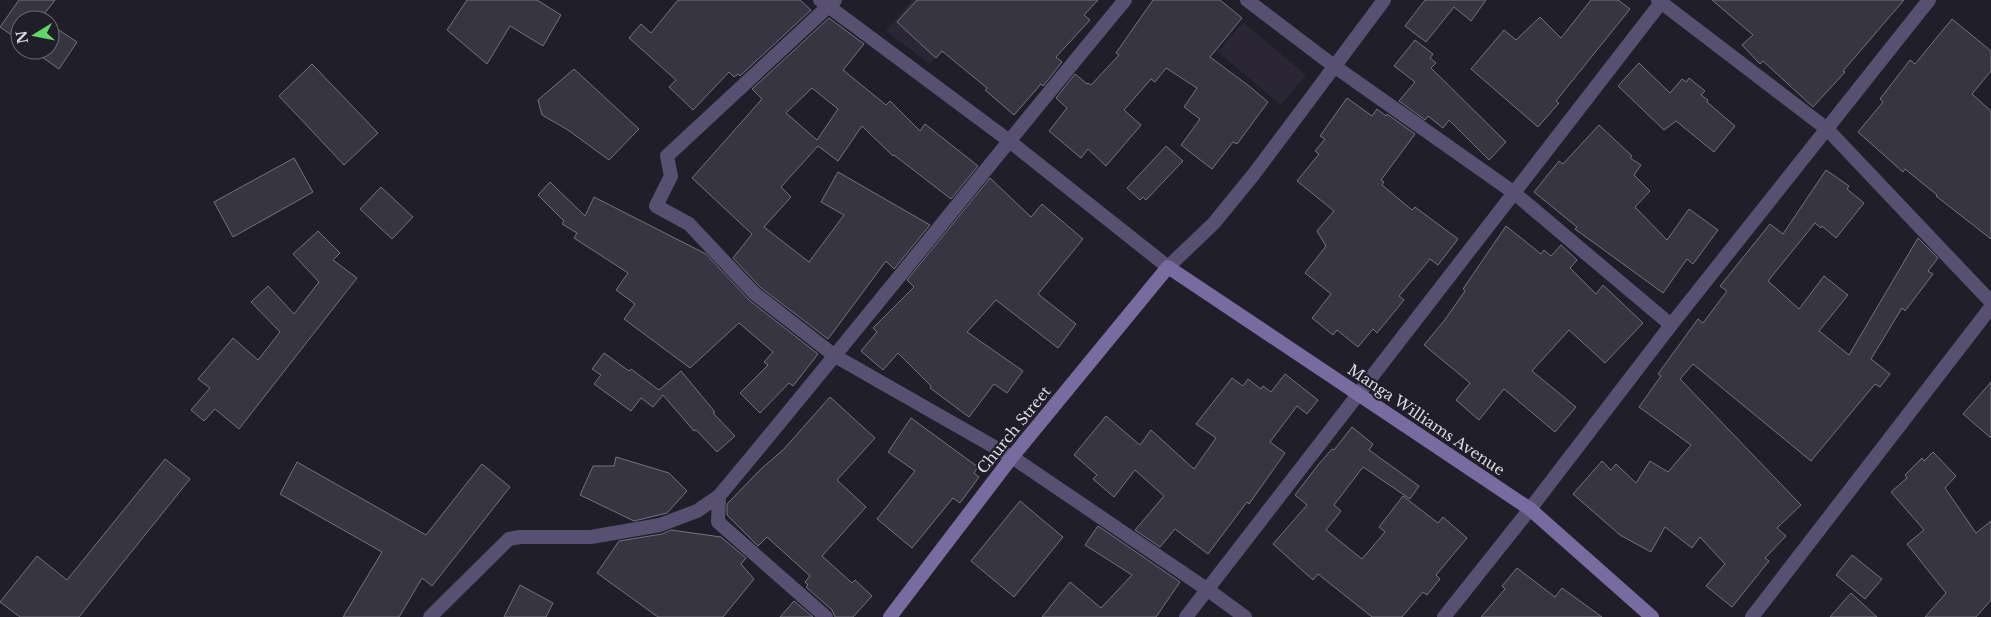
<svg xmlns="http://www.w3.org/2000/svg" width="1991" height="617" font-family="'Libre Baskerville',serif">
<rect width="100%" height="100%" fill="#201e29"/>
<!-- built -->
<g fill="#2a2636">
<path d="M912 0H981L930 64 886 31Z"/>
<path d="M1243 22 1306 75 1281 105 1218 52Z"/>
</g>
<!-- building -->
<g fill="#373541" stroke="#757280" fill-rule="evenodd">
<path d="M19 0H55L41 18 44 20H20V41L0 27Z"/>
<path d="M467 0H537L561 15 543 46 510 26 487 64 447 30Z"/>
<path d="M678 0H800L811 10 740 76 738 74 734 77 729 72 693 110 669 87 676 80 629 38 641 24 651 33Z"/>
<path d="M917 0H1098L1084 15 1090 20 1056 57 1062 62 1043 86 1041 84 1014 115 985 90 987 88 942 51 936 58 897 22Z"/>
<path d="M1153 0H1220L1242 18 1210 57 1249 86 1268 102 1237 144 1233 142 1212 169 1181 145 1200 119 1184 107 1197 88 1166 68 1155 82 1151 79 1124 110 1141 125 1106 166 1088 149 1081 158 1049 131 1067 108 1056 98 1075 74 1087 84 1088 83 1091 85 1119 55 1116 53Z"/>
<path d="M1425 0H1486L1471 21 1454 7 1426 42 1405 26Z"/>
<path d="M1591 0H1618L1630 9 1556 101 1559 103 1538 127 1471 69 1504 30 1516 40 1540 17 1561 38Z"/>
<path d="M1712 0H1904L1843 71 1845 72 1813 107 1763 61 1760 64 1742 45 1753 35Z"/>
<path d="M829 18 864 44 843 70 886 105 890 101 920 131 925 124 978 166 951 199 894 155 893 156 862 126 838 161 818 146 781 187 791 197 764 227 809 262 844 215 821 202 838 172 930 225 894 269 886 261 828 339 760 287 733 258 752 234 692 178 762 99 752 89ZM812 88 838 109 817 140 786 113Z"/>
<path d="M1952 19 1991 51V71L1972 94 1991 111V239L1936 196 1937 195 1905 169 1903 172 1858 132 1883 102 1880 99 1910 60 1915 64Z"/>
<path d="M50 24 77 42 59 69 32 50H50Z"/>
<path d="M1415 40 1433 54 1430 58 1436 63 1431 68 1506 142 1489 160 1449 120 1443 128 1428 116 1425 120 1399 101 1415 82 1394 66Z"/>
<path d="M1639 63 1670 93 1682 79 1686 82 1689 78 1705 91 1701 95 1708 100 1707 102 1735 126 1714 152 1676 121 1664 130 1618 86Z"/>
<path d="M312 64 378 133 344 165 279 96Z"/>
<path d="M574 69 639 129 609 160 568 130 542 115 538 100Z"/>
<path d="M1347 98 1372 116 1377 109 1386 116 1387 114 1415 134 1381 180 1384 182 1382 185 1412 210 1415 207 1458 239 1438 265 1430 259 1399 296 1404 300 1377 333 1373 329 1358 347 1337 330 1333 335 1312 318 1331 294 1305 273 1326 246 1317 231 1334 211 1297 181 1319 154 1315 151 1325 139 1320 136Z"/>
<path d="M1599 125 1632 156 1630 158 1641 165 1634 175 1650 191 1635 207 1667 240 1689 209 1718 230 1693 264 1687 259 1663 293 1575 229 1577 227 1534 192 1559 161 1563 164Z"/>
<path d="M1166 146 1183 161 1146 200 1143 197 1140 200 1127 188Z"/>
<path d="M294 158 313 192 233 237 214 202Z"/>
<path d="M1826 170 1849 186 1847 189 1864 203 1836 238 1822 226 1821 228 1815 223 1768 281 1799 309 1824 276 1848 295 1819 331 1849 355 1918 238 1938 258 1928 271 1933 274 1905 311 1902 308 1871 359 1890 374 1880 387 1875 384 1811 461 1693 364 1680 379 1801 505 1777 528 1786 536 1765 558 1769 561 1732 607 1706 586 1725 564 1700 537 1692 548 1665 527 1651 552 1620 535 1573 494 1602 461 1611 470 1616 464 1636 483 1650 461 1668 472 1691 445 1639 407 1661 376 1658 374 1698 319 1703 323 1727 291 1720 286 1770 224 1783 234Z"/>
<path d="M990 178 1031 217 1042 204 1083 239 1038 294 1076 324 1058 348 996 300 967 332 1023 371 1007 393 994 384 969 417 930 388 931 386 898 353 883 370 861 351 877 332 873 328 914 287 907 280Z"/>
<path d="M550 182 585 216 594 197 706 254 749 300 818 354 793 386 789 383 760 413 740 393 768 365 764 362 773 352 739 323 690 368 624 319 635 304 616 290 628 273 574 238 577 233 562 224 564 221 538 195Z"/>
<path d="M381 187 413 217 392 239 360 209Z"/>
<path d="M1506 226 1541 254 1544 250 1551 256 1561 245 1577 260 1570 268 1596 294 1603 285 1643 323 1605 363 1569 330 1532 371 1576 407 1555 432 1504 389 1479 420 1456 400 1470 383 1424 345 1444 321 1465 291 1463 289Z"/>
<path d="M318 231 340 253 333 260 357 278 239 429 215 409 204 421 191 410 210 388 198 379 233 338 258 360 280 332 251 302 268 286 294 314 319 282 293 254Z"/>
<path d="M604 353 629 371 631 369 659 390 681 371 715 412 713 413 735 436 717 452 696 430 694 431 663 395 653 407 641 398 631 411 594 384 601 375 592 369Z"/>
<path d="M1285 374 1318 400 1307 414 1297 406 1270 442 1285 453 1249 504 1247 502 1208 554 1175 529 1160 547 1135 530 1164 496 1135 470 1114 497 1093 479 1097 475 1074 455 1106 416 1140 445 1151 430 1194 469 1216 438 1196 424 1232 378 1243 386 1248 379 1261 389 1263 386 1271 392Z"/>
<path d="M1991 382V438L1963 414Z"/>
<path d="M830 397 875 438 837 480 866 507 822 556 852 583 855 580 872 596 853 617H835L832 610 806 587 808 585 805 582 810 576 767 537 758 546 727 515V504L761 469 784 449Z"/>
<path d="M911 418 978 467 974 473 979 477 960 503 953 498 912 548 877 519 915 471 888 452Z"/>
<path d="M1352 427 1373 444 1369 450 1419 486 1410 499 1363 467 1334 505 1341 511 1326 530 1362 559 1385 532 1379 527 1403 496 1438 523 1443 517 1467 538 1436 575 1440 579 1427 595 1423 592 1402 617H1372L1318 574 1313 580 1273 544 1307 505 1295 495 1318 465 1332 449 1334 450Z"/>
<path d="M1933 452 1956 476 1945 488 1976 533 1991 521V600L1976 617H1925L1946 593 1907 544 1924 530 1891 492 1907 478 1905 475 1922 458 1924 461Z"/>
<path d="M616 457 669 473 687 491 667 513 634 521 580 495 593 466H614Z"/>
<path d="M165 459 190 479 79 617H20L0 602 37 556 67 580Z"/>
<path d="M297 462 426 535 482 464 510 487 432 586 422 578 399 617H343L382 552 280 494Z"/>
<path d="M1020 501 1063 537 1014 597 971 561Z"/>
<path d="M1098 526 1180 582 1156 617H1042L1070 582 1101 608 1132 575 1085 545Z"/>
<path d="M671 530 721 537 746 558 741 564 754 579 723 617H658L597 573 619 541 662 534Z"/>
<path d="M1852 555 1882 579 1865 599 1836 575Z"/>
<path d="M1517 568 1555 597 1562 588 1602 617H1481L1505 589 1502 586Z"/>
<path d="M520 585 553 603 546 617H504Z"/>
<path d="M1851 593 1877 617H1830Z"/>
<path d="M794 601 813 617H780Z"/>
</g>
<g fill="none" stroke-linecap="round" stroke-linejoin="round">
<!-- minor -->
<g stroke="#575071" stroke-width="14">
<path d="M820 0 1008 140 1168 267 1214 223 1254 174 1384 0"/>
<path d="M835 0 667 156 671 176 656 206 689 224 754 293 835 356 1012 457 1208 590 1245 617"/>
<path d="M1247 0 1334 66 1513 192 1671 325"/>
<path d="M1658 0 1827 129 1991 302"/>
<path d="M719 496 718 522 826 617"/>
<path d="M430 617 509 539 520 537H591L660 525 697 511 719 496C856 332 989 164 1125 0"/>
<path d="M1186 617 1663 0"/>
<path d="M1444 617 1530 509 1671 325 1929 0"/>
<path d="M1752 617 1991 307"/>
</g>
<!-- secondary -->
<path stroke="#776b9f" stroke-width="14" d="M890 617 1012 457 1168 267 1530 509 1652 617"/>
</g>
<g text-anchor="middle" stroke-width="4.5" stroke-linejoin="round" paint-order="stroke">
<!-- street labels -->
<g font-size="15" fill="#dbdae2" stroke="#201e29">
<text transform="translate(1426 420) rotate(34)" y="5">Manga Williams Avenue</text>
<text transform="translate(1014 430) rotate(-51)" y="5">Church Street</text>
</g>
</g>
<!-- north arrow -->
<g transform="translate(35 35) rotate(260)"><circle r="24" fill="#201e29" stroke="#6b6973"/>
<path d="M0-4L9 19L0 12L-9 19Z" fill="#63d468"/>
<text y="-8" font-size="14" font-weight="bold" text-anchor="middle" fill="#dbdae2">N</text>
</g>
</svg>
